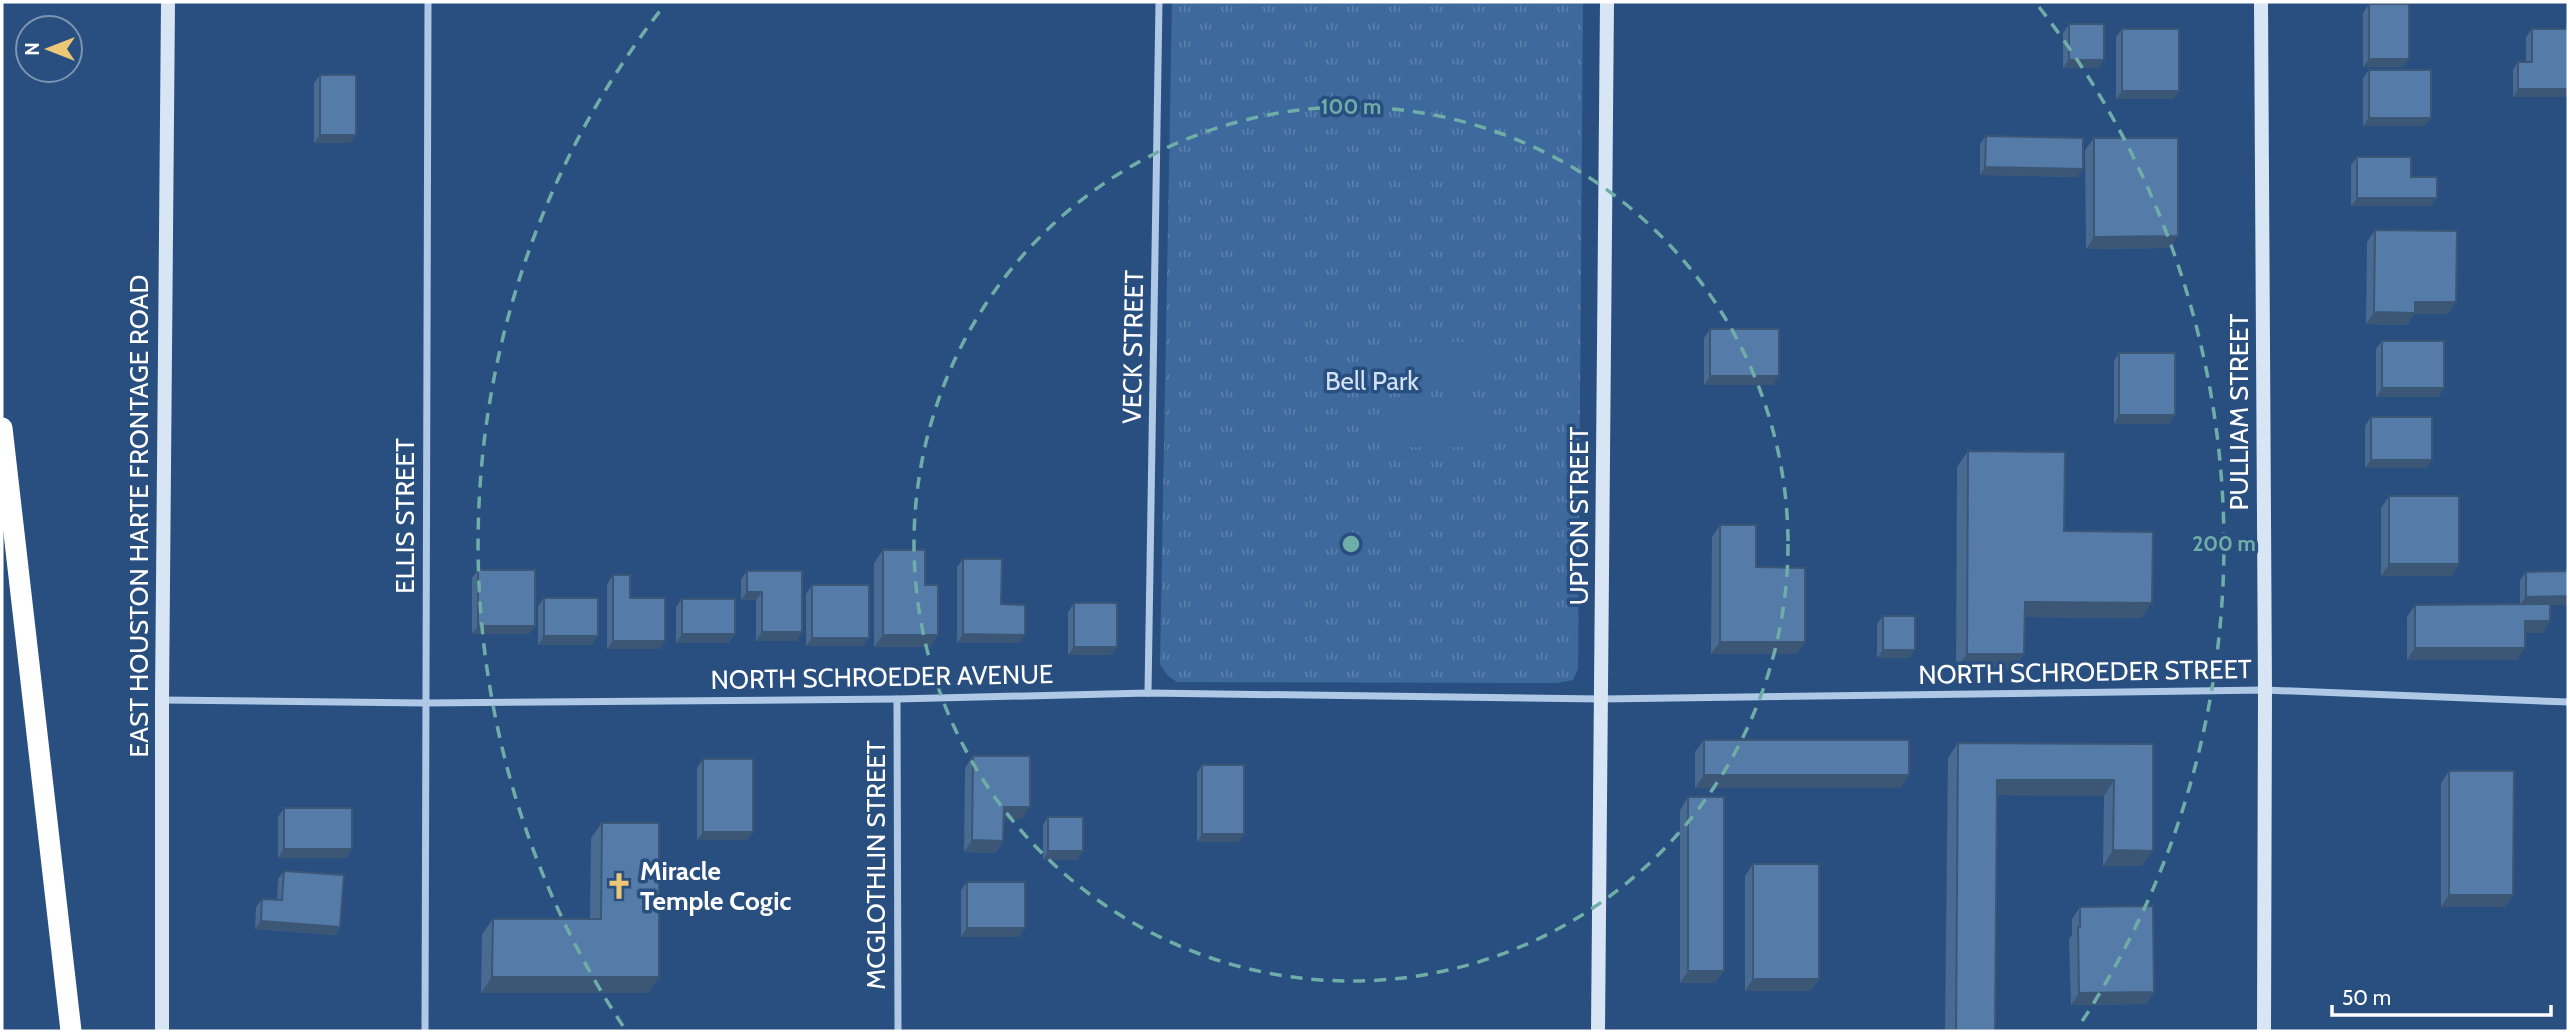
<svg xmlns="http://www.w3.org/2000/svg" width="2570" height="1033" font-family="Cabin,sans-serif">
<defs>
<pattern id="grass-tufts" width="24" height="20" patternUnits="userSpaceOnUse" patternTransform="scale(1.75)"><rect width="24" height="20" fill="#3d699c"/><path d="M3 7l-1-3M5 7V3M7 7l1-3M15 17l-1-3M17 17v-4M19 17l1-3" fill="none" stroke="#5a80ab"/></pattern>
</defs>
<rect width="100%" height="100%" fill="#284f7f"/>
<!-- grass -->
<path fill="url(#grass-tufts)" d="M1172 2H1583L1578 669 1573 680 1557 683 1177 682 1168 676 1160 664Z"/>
<!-- pitch -->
<g fill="#3d699c">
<rect x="1387" y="342" width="104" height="46"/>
<rect x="1387" y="401" width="105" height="46"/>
</g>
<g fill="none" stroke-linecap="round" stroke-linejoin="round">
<!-- street -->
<g stroke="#afc8e5" stroke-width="7">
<path d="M1148 693 1159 2"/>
<path d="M897 699 898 1031"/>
<path d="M162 700 425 703 897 699 1148 693 1602 699 2265 690 2568 702"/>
<path d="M425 1031 428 2"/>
</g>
<!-- secondary -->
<g stroke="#d8e5f5" stroke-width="14">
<path d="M2261 2 2265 690 2264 1031"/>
<path d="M162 1031V700L168 2"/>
<path d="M1598 1031 1607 2"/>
</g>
<!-- highway -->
<path stroke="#fff" stroke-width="21" d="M2 428 71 1031"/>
</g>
<!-- wall -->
<g fill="#496a91">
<path d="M2369 4 2403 67H2363V13Z"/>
<path d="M2069 24 2098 68H2063V33Z"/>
<path d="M2122 29 2173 99H2116V37Z"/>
<path d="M2532 29 2568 97H2513V70L2518 62H2526V37Z"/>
<path d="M2369 70 2425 126H2363V78Z"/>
<path d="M320 75 356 135 350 143H314V83Z"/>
<path d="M1986 136 2077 177 1980 175V144Z"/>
<path d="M2094 138 2170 248 2086 249 2085 150Z"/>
<path d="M2357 157 2411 177 2431 206H2351V165Z"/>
<path d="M2375 230 2456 302 2448 314H2414L2407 325 2366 324 2367 242Z"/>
<path d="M1710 329 1773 385H1704V338Z"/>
<path d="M2382 341 2439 397H2376V349Z"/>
<path d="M2119 353 2169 424H2114V361Z"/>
<path d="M2371 417 2426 468H2365V426Z"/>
<path d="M1968 451 2064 531 2141 618 2025 617 2024 654 2013 670 1956 669 1957 467Z"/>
<path d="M2389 496 2459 564 2451 576H2381V508Z"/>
<path d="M1720 525 1756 567 1805 642 1796 654H1711L1712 537Z"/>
<path d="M883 550 925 585 938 635 930 647H874V563Z"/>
<path d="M963 559 1001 604 1019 643H957V567Z"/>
<path d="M478 570 529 634H472V578Z"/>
<path d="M747 571 797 641H756V600H741V579Z"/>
<path d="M2568 571V605H2550V621L2542 633H2525L2517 660H2407V617L2415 605 2520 604V580L2526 572Z"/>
<path d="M613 575 660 649H607V584Z"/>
<path d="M812 585 863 646H806V594Z"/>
<path d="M544 598 592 645H538V606Z"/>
<path d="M682 599 729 643H676V607Z"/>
<path d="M1074 603 1111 655H1068V612Z"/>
<path d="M1883 616 1909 658H1877V624Z"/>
<path d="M1704 740 1909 775 1900 788H1695V752Z"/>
<path d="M1958 743 2153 744 2142 866H2103L2104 796 1997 795 1995 1031H1945L1948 758Z"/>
<path d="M973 756 1022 819H1003V841L995 853 964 852 965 768Z"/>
<path d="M703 759 747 840H697V768Z"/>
<path d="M1202 765 1239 842H1197V773Z"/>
<path d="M2449 771 2513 895 2505 907H2441V783Z"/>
<path d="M1688 797 1715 983H1680V810Z"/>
<path d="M284 808 352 849 346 858H278V817Z"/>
<path d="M1048 817 1077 860H1043V825Z"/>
<path d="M602 823 648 993H481L482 934 493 919H590L591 838Z"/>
<path d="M1753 864 1819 979 1810 991H1745V876Z"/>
<path d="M284 871 340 927 335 935 255 929 256 907 262 899 277 900 278 879Z"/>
<path d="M967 882 1025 928 1019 937H961V890Z"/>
<path d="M2080 907 2154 992 2146 1004 2071 1005 2069 939 2072 935V919Z"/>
</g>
<!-- shaded-wall -->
<g fill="#3c5676">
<path d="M2369 59H2409L2403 67H2363Z"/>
<path d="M2069 60H2104L2098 68H2063Z"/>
<path d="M2518 89H2568V97H2513Z"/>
<path d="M2122 91H2179L2173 99H2116Z"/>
<path d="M2369 118H2431L2425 126H2363Z"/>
<path d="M320 135H356L350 143H314Z"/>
<path d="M1985 167 2083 169 2077 177 1980 175Z"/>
<path d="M2357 198H2437L2431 206H2351Z"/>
<path d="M2178 236 2170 248 2086 249 2094 237Z"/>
<path d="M2415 302H2456L2448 314H2414L2407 325 2366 324 2374 312Z"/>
<path d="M1710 376H1779L1773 385H1704Z"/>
<path d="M2382 388H2444L2439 397H2376Z"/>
<path d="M2119 415H2175L2169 424H2114Z"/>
<path d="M2371 460H2432L2426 468H2365Z"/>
<path d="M2389 564H2459L2451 576H2381Z"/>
<path d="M747 592H762L756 600H741Z"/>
<path d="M2568 596V605H2520L2526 597Z"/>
<path d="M2025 602 2152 603 2141 618 2014 617Z"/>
<path d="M2525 621H2550L2542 633H2516Z"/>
<path d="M478 626H535L529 634H472Z"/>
<path d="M762 632H802L797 641H756Z"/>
<path d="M682 634H735L729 643H676Z"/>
<path d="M963 634 1025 635 1019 643H957Z"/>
<path d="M883 635H938L930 647H874Z"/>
<path d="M544 636H598L592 645H538Z"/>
<path d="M812 638H869L863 646H806Z"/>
<path d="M613 641H665L660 649H607Z"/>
<path d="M1720 642H1805L1796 654H1711Z"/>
<path d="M1074 647H1117L1111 655H1068Z"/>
<path d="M2415 648H2525L2517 660H2407Z"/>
<path d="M1883 650H1915L1909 658H1877Z"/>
<path d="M1967 654H2024L2013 670 1956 669Z"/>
<path d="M1704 775H1909L1900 788H1695Z"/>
<path d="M1997 780H2114L2104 796 1986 795Z"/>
<path d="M1004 807H1030L1022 819H995Z"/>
<path d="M703 832H753L747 840H697Z"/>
<path d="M1202 834H1244L1239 842H1197Z"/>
<path d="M972 840 1003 841 995 853 964 852Z"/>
<path d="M284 849H352L346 858H278Z"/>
<path d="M2113 850 2153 851 2142 866H2103Z"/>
<path d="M1048 851H1083L1077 860H1043Z"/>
<path d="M2449 895H2513L2505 907H2441Z"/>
<path d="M261 921 340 927 335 935 255 929Z"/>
<path d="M967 928H1025L1019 937H961Z"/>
<path d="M1688 971H1724L1715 983H1680Z"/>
<path d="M492 977H659L648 993H481Z"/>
<path d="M1753 979H1819L1810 991H1745Z"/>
<path d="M2154 992 2146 1004 2071 1005 2079 993Z"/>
</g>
<!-- building -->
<g fill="#557ba9" stroke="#3c5676" stroke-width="2">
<rect x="2369" y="4" width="40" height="55"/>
<rect x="2069" y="24" width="35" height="36"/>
<rect x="2122" y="29" width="57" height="62"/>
<path d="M2532 29H2568V89H2518V62H2532Z"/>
<rect x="2369" y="70" width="62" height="48"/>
<rect x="320" y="75" width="36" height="60"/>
<path d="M1986 136 2083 138V169L1985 167Z"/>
<path d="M2094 138H2178V236L2094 237Z"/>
<path d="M2357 157H2411V177H2437V198H2357Z"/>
<path d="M2375 230 2457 231 2456 302H2415V313L2374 312Z"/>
<rect x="1710" y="329" width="69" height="47"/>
<rect x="2382" y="341" width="62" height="47"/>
<rect x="2119" y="353" width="56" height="62"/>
<rect x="2371" y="417" width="61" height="43"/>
<path d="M1968 451 2065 452 2064 531 2153 532 2152 603 2025 602 2024 654H1967Z"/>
<rect x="2389" y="496" width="70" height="68"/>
<path d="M1720 525H1756V567L1805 568V642H1720Z"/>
<path d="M883 550H925V585H938V635H883Z"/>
<path d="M963 559H1002L1001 604 1025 605V635L963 634Z"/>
<rect x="478" y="570" width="57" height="56"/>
<path d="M747 571H802V632H762V592H747Z"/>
<path d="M2568 571V596L2526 597V572Z"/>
<path d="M613 575H630V598H665V641H613Z"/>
<rect x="812" y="585" width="57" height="53"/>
<rect x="544" y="598" width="54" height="38"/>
<rect x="682" y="599" width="53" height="35"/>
<rect x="1074" y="603" width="43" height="44"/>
<path d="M2550 604V621H2525V648H2415V605Z"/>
<rect x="1883" y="616" width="32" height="34"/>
<rect x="1704" y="740" width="205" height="35"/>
<path d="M1958 743 2153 744V851L2113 850 2114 780H1997L1995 1031H1956Z"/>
<path d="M973 756H1030V807H1004L1003 841 972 840Z"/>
<rect x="703" y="759" width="50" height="73"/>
<rect x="1202" y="765" width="42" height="69"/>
<path d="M2449 771H2514L2513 895H2449Z"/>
<rect x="1688" y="797" width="36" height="174"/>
<rect x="284" y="808" width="68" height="41"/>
<rect x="1048" y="817" width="35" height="34"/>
<path d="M602 823H659V977H492L493 919H601Z"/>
<rect x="1753" y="864" width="66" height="115"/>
<path d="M284 871 344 875 340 927 261 921 262 899 282 900Z"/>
<rect x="967" y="882" width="58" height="46"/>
<path d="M2153 906 2154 992 2079 993 2078 927H2080V907Z"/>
</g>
<!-- distance rings -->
<g fill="none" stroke="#6fada8" stroke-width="3.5" stroke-dasharray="12 9">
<circle cx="1351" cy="544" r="437"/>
<path d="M623 1026A873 873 0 0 1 663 7M2039 7A873 873 0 0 1 2079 1026"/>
</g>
<!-- icons -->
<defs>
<symbol id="church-bare" viewBox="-9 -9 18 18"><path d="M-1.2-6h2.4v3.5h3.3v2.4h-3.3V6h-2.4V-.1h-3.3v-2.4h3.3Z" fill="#ecc876" stroke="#284f7f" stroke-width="2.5" paint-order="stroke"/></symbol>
</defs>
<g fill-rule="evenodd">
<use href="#church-bare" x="600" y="867" width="38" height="38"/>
</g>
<g text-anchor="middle" stroke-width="7" stroke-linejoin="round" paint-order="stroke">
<!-- street labels -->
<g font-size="26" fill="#fff" stroke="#284f7f">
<text transform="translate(1133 347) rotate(-89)" y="9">VECK STREET</text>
<text transform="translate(2239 412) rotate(-90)" y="9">PULLIAM STREET</text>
<text transform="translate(139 516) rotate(-90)" y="9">EAST HOUSTON HARTE FRONTAGE ROAD</text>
<text transform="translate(405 516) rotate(-90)" y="9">ELLIS STREET</text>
<text transform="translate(1579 516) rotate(-90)" y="9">UPTON STREET</text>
<text transform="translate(2085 672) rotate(-1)" y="9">NORTH SCHROEDER STREET</text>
<text transform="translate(882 677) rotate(-1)" y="9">NORTH SCHROEDER AVENUE</text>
<text transform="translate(876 865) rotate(-90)" y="9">MCGLOTHLIN STREET</text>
</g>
<!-- park labels -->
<g font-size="26" fill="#d2e2f4" stroke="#284f7f">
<text x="1372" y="390">Bell Park</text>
</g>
<!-- poi labels -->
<g font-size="26" font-weight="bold" fill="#fff" stroke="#284f7f" text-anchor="start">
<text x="640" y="880">Miracle<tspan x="640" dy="30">Temple Cogic</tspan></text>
</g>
</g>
<circle cx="1351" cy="544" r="10" fill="#6fada8" stroke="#284f7f" stroke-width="3.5"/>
<g font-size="21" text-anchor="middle" font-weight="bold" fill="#6fada8" stroke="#284f7f" stroke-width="7" stroke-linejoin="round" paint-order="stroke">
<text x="1351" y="114">100 m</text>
<text x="2224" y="551">200 m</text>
</g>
<!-- border -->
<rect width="2570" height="1033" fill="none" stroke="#ffffff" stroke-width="7"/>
<!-- north arrow -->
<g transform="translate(49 49) rotate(270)"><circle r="33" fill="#284f7f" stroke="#7e95b2" stroke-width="2"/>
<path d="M0-5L12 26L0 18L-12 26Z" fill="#ecc876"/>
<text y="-10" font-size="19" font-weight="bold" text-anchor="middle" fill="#ffffff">N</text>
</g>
<!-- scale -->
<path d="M2332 1005v10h219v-10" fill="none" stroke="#ffffff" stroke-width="3.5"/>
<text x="2342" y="1005" font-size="21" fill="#ffffff" stroke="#284f7f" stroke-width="5" paint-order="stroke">50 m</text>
</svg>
